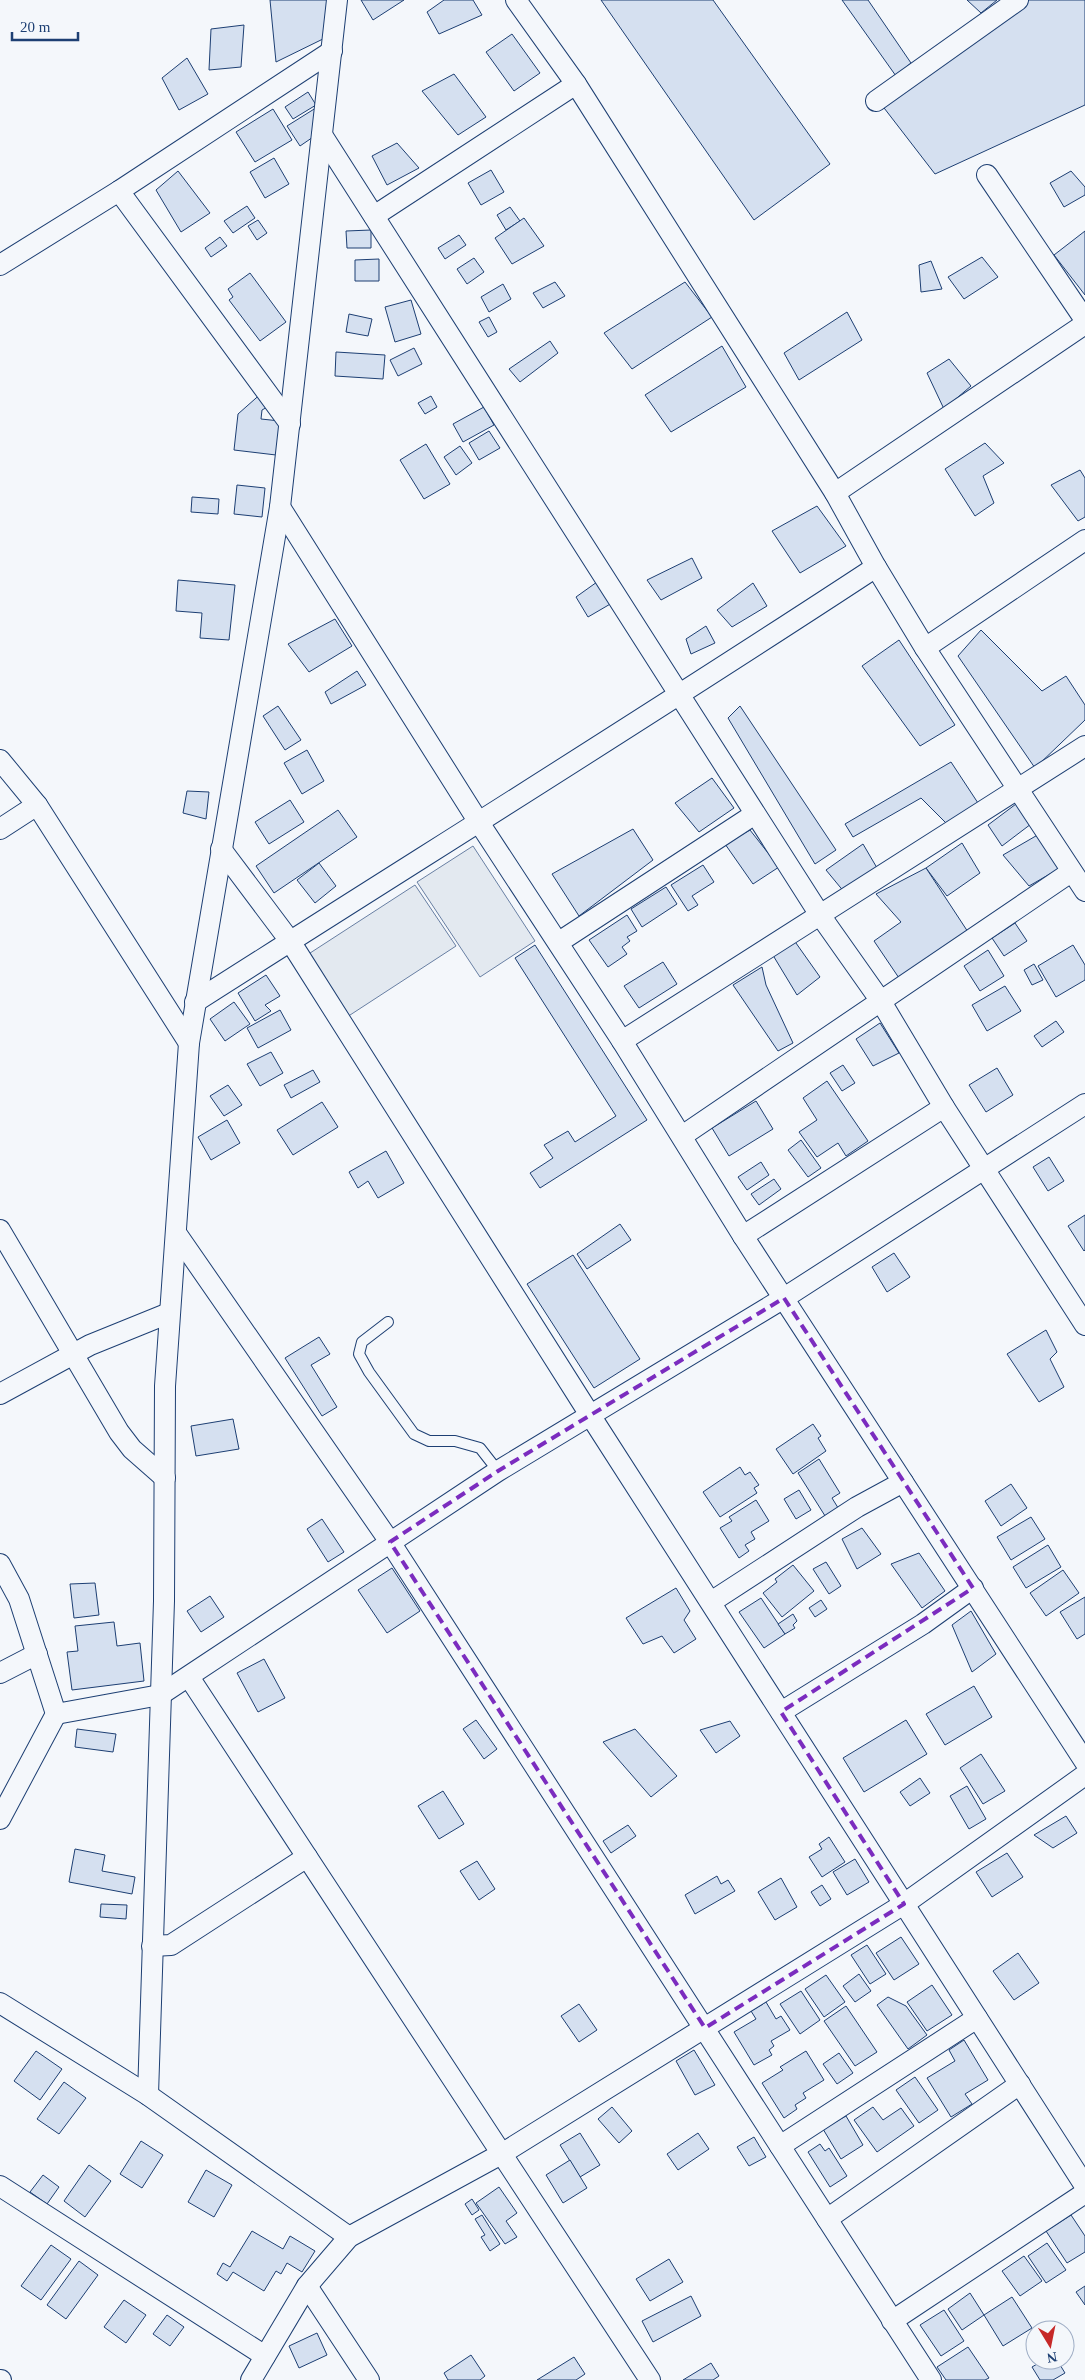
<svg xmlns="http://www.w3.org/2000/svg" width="1085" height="2380" font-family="'Times New Roman',serif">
<rect width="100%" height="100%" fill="#f4f7fb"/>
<!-- green -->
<g fill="#e3e9f0" stroke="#687fa3">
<path d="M473 846 535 941 480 977 417 882Z"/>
<path d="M415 885 456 946 347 1017 307 955Z"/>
</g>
<!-- building -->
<g fill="#d5e0f0" stroke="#1d3f73">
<path d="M270 0H330L327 37 276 62Z"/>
<path d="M361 0H404L373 20Z"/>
<path d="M444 0H473L482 15 439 34 427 12Z"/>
<path d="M601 0H713L830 164 754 220Z"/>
<path d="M842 0H868L911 63 896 76Z"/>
<path d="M967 0H997L981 13Z"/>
<path d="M1025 0H1085V105L935 174 881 104Z"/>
<path d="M244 25 241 67 209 70 211 29Z"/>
<path d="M512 34 540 73 514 91 486 52Z"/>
<path d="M187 58 208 94 179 110 162 78Z"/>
<path d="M454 74 486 117 458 135 422 91Z"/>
<path d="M308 92 316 105 293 119 285 107Z"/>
<path d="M319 106V133L300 146 287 126Z"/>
<path d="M273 109 292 140 255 162 236 132Z"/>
<path d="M397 143 419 168 387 185 372 156Z"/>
<path d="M274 158 289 184 265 198 250 172Z"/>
<path d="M491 170 504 192 481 205 468 183Z"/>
<path d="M178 171 210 213 181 232 156 190Z"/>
<path d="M1071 171 1085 187V195L1064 207 1050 183Z"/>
<path d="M247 206 255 218 233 233 224 221Z"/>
<path d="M510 207 520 221 506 230 497 215Z"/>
<path d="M524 218 544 246 512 264 495 238Z"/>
<path d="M258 220 267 233 257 240 248 226Z"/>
<path d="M371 230V248H347L346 231Z"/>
<path d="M1085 231V295L1054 255Z"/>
<path d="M459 235 466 245 445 259 438 248Z"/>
<path d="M220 237 227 246 211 257 205 248Z"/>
<path d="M982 257 998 277 964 299 948 277Z"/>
<path d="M474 258 484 272 467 284 457 269Z"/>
<path d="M379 259V281H355V260Z"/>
<path d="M931 261 942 289 921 292 919 265Z"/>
<path d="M250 273 286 322 260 341 229 300 233 297 228 289Z"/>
<path d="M555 282 565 296 543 308 533 293Z"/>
<path d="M685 282 712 317 632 369 604 333Z"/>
<path d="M503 284 511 299 489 312 481 297Z"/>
<path d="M411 300 421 334 395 342 385 307Z"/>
<path d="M847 312 862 340 799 380 784 353Z"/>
<path d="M349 314 372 319 368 336 346 332Z"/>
<path d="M489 317 497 332 488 337 479 322Z"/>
<path d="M550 341 558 353 520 382 509 369Z"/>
<path d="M722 346 746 387 671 432 645 395Z"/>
<path d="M414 348 422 364 398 376 390 360Z"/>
<path d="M336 352 385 355 383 379 335 376Z"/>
<path d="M949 359 971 386 944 409 927 373Z"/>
<path d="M264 391 271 405 262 410 261 419 280 421 276 455 234 450 238 414Z"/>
<path d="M431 396 437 407 425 414 418 403Z"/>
<path d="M484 407 494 425 463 442 453 424Z"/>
<path d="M489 431 500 448 479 460 469 443Z"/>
<path d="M985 443 1004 463 983 476 994 503 975 516 945 469Z"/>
<path d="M426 444 450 484 424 499 400 460Z"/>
<path d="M460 446 472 463 456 475 444 457Z"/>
<path d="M1080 470 1085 478V517L1078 521 1051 485Z"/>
<path d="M237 485 265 488 262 517 234 514Z"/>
<path d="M192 497 219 499 218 514 191 512Z"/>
<path d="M817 506 846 546 800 573 772 531Z"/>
<path d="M692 558 702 578 661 600 647 580Z"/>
<path d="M178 580 235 585 229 640 200 638 202 613 176 611Z"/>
<path d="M597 582 612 603 588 617 576 597Z"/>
<path d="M753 583 767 606 732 627 717 610Z"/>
<path d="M335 619 352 646 309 672 288 644Z"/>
<path d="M706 626 715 643 691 654 686 639Z"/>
<path d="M981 630 1042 691 1066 676 1085 705V720L1035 768 958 656Z"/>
<path d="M899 640 955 725 920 746 862 666Z"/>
<path d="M357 671 366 685 331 704 325 692Z"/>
<path d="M278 706 301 740 285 750 263 716Z"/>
<path d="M740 706 836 850 815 864 728 718Z"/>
<path d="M307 750 324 781 302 794 284 763Z"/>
<path d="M951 762 978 803 947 824 921 798 853 837 845 824Z"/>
<path d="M712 778 734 808 699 832 675 803Z"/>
<path d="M187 791 209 792 206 819 183 813Z"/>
<path d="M290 800 304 822 269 844 255 822Z"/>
<path d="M1016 804 1031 824 1002 846 988 825Z"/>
<path d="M338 810 357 837 274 893 256 866Z"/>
<path d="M633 829 653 860 579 916 552 874Z"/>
<path d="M750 830 779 867 753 884 725 844Z"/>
<path d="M1041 833 1062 867 1029 886 1003 855Z"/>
<path d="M962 843 980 873 947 896 926 868Z"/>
<path d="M863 844 880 873 845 893 826 870Z"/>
<path d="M319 863 336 886 315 903 297 880Z"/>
<path d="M703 865 714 882 692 896 698 905 688 911 671 885Z"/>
<path d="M926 868 968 932 899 978 874 941 901 922 876 894Z"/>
<path d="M666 887 677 904 642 927 631 909Z"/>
<path d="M627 915 637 931 627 937 630 941 622 947 627 954 608 967 589 940Z"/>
<path d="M1015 923 1027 941 1004 956 992 938Z"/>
<path d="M791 936 820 977 797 995 771 952Z"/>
<path d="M535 945 647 1120 540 1188 530 1173 553 1158 544 1145 568 1131 575 1142 616 1116 515 958Z"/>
<path d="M1073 945 1085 965V980L1056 997 1038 966Z"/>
<path d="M988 950 1004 976 980 991 964 966Z"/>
<path d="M663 962 677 984 639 1008 624 986Z"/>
<path d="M1034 964 1043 980 1032 985 1024 970Z"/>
<path d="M762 967 766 985 793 1043 778 1051 733 985Z"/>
<path d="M266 975 280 996 265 1005 271 1011 255 1021 238 993Z"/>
<path d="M1005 986 1021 1011 987 1031 972 1005Z"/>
<path d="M234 1002 250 1024 225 1041 210 1019Z"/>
<path d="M280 1010 291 1030 258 1048 247 1028Z"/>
<path d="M1056 1021 1064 1032 1042 1047 1034 1036Z"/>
<path d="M880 1023 899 1053 873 1066 856 1039Z"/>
<path d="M271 1052 283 1073 260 1086 247 1064Z"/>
<path d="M843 1065 855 1083 842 1091 830 1073Z"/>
<path d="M997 1068 1013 1095 986 1112 969 1085Z"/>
<path d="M313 1070 320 1082 291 1098 284 1085Z"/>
<path d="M827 1081 868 1141 846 1156 838 1143 817 1157 799 1132 817 1120 803 1098Z"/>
<path d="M228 1085 242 1105 224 1116 210 1096Z"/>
<path d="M756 1101 773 1129 729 1156 712 1128Z"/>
<path d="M322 1102 338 1127 293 1155 277 1130Z"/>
<path d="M227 1120 240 1143 211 1160 198 1137Z"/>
<path d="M801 1140 821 1168 808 1177 788 1150Z"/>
<path d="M386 1151 404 1183 378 1198 368 1181 358 1188 349 1172Z"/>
<path d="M1049 1157 1064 1181 1048 1191 1033 1167Z"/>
<path d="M761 1162 769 1175 747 1190 738 1177Z"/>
<path d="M774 1179 781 1189 759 1205 751 1194Z"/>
<path d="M1085 1215V1250L1084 1251 1068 1226Z"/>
<path d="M620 1224 631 1240 587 1269 577 1254Z"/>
<path d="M894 1253 910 1277 887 1292 872 1267Z"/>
<path d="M573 1255 640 1359 594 1388 527 1284Z"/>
<path d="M1046 1330 1057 1352 1050 1359 1064 1387 1039 1402 1007 1354Z"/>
<path d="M319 1337 330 1354 311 1365 337 1407 322 1416 285 1358Z"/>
<path d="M233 1419 239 1449 196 1456 191 1426Z"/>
<path d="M813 1424 821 1436 818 1438 826 1451 793 1474 776 1449Z"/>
<path d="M819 1459 840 1493 832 1498 840 1511 827 1519 798 1473Z"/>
<path d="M740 1467 745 1475 750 1472 759 1485 754 1488 757 1493 720 1517 703 1492Z"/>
<path d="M1011 1484 1027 1508 1001 1526 985 1501Z"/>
<path d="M799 1490 811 1510 796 1519 784 1499Z"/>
<path d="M756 1500 769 1521 751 1532 755 1539 745 1545 749 1551 739 1558 720 1528 732 1521 729 1517Z"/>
<path d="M1031 1517 1045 1539 1011 1560 997 1537Z"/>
<path d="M322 1519 344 1552 328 1562 307 1529Z"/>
<path d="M862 1528 881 1554 857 1569 842 1539Z"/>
<path d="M1048 1545 1061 1567 1026 1588 1013 1567Z"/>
<path d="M919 1553 945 1591 922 1608 891 1564Z"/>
<path d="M826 1562 841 1586 829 1594 813 1569Z"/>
<path d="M793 1565 814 1591 782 1617 763 1593 777 1582 775 1579Z"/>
<path d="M392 1568 420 1611 387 1633 358 1590Z"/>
<path d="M1063 1570 1079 1593 1046 1616 1030 1593Z"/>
<path d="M95 1583 99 1615 74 1618 70 1584Z"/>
<path d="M676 1588 690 1611 684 1620 696 1639 674 1653 662 1636 643 1644 626 1618Z"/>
<path d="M210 1596 224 1617 201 1632 187 1611Z"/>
<path d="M1085 1597V1634L1077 1639 1060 1612Z"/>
<path d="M761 1598 785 1634 764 1648 739 1612Z"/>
<path d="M821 1600 827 1609 815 1617 809 1608Z"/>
<path d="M971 1611 996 1654 972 1672 952 1625Z"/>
<path d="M793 1614 797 1621 793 1625 795 1628 785 1634 778 1624Z"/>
<path d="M114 1622 117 1646 140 1643 144 1681 72 1690 67 1652 78 1651 75 1626Z"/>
<path d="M264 1659 285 1698 258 1712 237 1673Z"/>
<path d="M974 1686 992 1717 945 1745 926 1714Z"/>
<path d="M476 1720 497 1749 484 1759 463 1729Z"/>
<path d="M906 1720 927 1754 864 1792 843 1758Z"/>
<path d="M730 1721 740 1736 716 1753 700 1730Z"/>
<path d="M77 1729 116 1734 113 1752 75 1747Z"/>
<path d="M635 1729 677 1776 651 1797 603 1742Z"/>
<path d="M981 1754 1005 1791 983 1804 960 1768Z"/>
<path d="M920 1778 930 1793 910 1806 900 1792Z"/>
<path d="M967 1786 986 1819 969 1829 950 1796Z"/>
<path d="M443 1791 464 1824 439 1839 418 1806Z"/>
<path d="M1066 1816 1077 1833 1053 1848 1034 1835Z"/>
<path d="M628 1825 636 1836 611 1853 603 1841Z"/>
<path d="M829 1837 845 1862 822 1877 809 1857 822 1849 819 1844Z"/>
<path d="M75 1849 105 1855 102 1871 135 1877 132 1894 69 1882Z"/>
<path d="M1007 1853 1023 1877 992 1897 976 1872Z"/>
<path d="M855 1859 869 1882 847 1895 833 1872Z"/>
<path d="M477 1861 495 1889 479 1900 460 1871Z"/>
<path d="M717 1876 721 1884 728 1880 735 1891 695 1914 685 1895Z"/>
<path d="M781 1878 797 1907 775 1920 758 1892Z"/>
<path d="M822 1885 831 1899 820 1906 811 1892Z"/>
<path d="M101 1904 127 1905 126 1919 100 1917Z"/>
<path d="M901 1937 919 1964 894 1980 876 1953Z"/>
<path d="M867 1945 886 1974 870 1984 851 1955Z"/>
<path d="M1018 1953 1039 1983 1014 2000 993 1971Z"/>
<path d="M859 1974 871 1991 855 2002 843 1986Z"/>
<path d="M826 1975 845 2002 824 2017 805 1989Z"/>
<path d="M932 1985 952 2015 927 2031 907 2002Z"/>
<path d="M801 1991 820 2020 800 2034 780 2004Z"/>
<path d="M888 1997 906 2006 927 2035 908 2049 877 2005Z"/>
<path d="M766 2002 776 2019 781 2016 790 2030 771 2041 774 2046 769 2050 772 2055 754 2065 734 2032 756 2019 751 2011Z"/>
<path d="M579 2004 597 2030 579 2042 561 2016Z"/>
<path d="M846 2006 877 2052 855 2066 824 2021Z"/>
<path d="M964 2040 988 2080 965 2094 972 2104 951 2117 927 2078 955 2061 949 2050Z"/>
<path d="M694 2050 715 2085 695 2095 676 2061Z"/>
<path d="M36 2051 62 2069 40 2100 14 2081Z"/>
<path d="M806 2051 824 2080 803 2093 806 2098 795 2105 797 2109 784 2118 762 2083 783 2070 780 2067Z"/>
<path d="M839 2053 853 2073 837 2084 823 2064Z"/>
<path d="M915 2077 938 2110 919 2123 896 2090Z"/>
<path d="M64 2082 86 2098 59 2134 37 2119Z"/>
<path d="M612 2107 632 2131 619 2143 598 2119Z"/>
<path d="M873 2107 883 2120 901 2108 914 2126 877 2152 854 2120Z"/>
<path d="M846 2116 863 2145 841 2159 823 2129Z"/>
<path d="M580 2133 600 2165 580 2177 560 2145Z"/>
<path d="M698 2133 709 2149 678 2170 667 2154Z"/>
<path d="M754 2137 766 2157 749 2166 737 2147Z"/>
<path d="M141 2141 163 2155 142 2188 120 2174Z"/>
<path d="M820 2144 825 2151 829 2148 847 2176 830 2187 808 2152Z"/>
<path d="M570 2160 587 2188 563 2203 546 2175Z"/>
<path d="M89 2165 111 2181 85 2217 64 2201Z"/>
<path d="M206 2170 232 2185 214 2217 188 2202Z"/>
<path d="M43 2175 59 2187 47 2204 30 2192Z"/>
<path d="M499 2187 517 2213 506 2221 517 2237 505 2244 476 2203Z"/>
<path d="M472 2199 479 2210 472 2215 465 2204Z"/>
<path d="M482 2215 500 2244 490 2251 481 2237 485 2235 475 2219Z"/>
<path d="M1071 2215 1085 2236V2252L1067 2263 1046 2231Z"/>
<path d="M252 2231 283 2249 290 2236 315 2251 302 2272 287 2263 281 2274 276 2271 264 2291 233 2272 227 2281 217 2274 223 2263 230 2267Z"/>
<path d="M1047 2243 1066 2270 1046 2283 1028 2256Z"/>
<path d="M51 2245 71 2259 41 2300 21 2286Z"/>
<path d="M1024 2256 1042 2281 1020 2296 1002 2271Z"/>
<path d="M669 2259 683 2282 650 2301 636 2279Z"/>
<path d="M79 2261 98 2275 66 2319 47 2305Z"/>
<path d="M1085 2286V2305L1076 2292Z"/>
<path d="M970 2293 984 2315 962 2330 948 2309Z"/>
<path d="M691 2296 701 2316 653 2342 642 2321Z"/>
<path d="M1012 2297 1032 2328 1003 2346 984 2315Z"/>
<path d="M124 2300 146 2315 126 2343 104 2327Z"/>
<path d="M944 2310 964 2341 941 2356 920 2325Z"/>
<path d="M167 2315 184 2327 170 2346 153 2334Z"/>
<path d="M1065 2331 1072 2341 1065 2346Z"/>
<path d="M317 2333 327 2355 299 2368 289 2346Z"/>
<path d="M968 2347 989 2378 985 2380H946L937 2367Z"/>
<path d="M471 2355 485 2376 480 2380H448L444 2373Z"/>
<path d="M574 2357 585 2374 576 2380H537Z"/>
<path d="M1044 2360H1057L1065 2373 1053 2380H1040L1032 2367Z"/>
<path d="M711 2363 719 2376 713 2380H683Z"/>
</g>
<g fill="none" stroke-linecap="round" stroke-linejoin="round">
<defs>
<path id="service" d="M388 1322 362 1342 359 1354 369 1372 414 1434 429 1441H455L480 1448 498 1471"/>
<g id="minor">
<path d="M516 0 576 84 835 493 876 567 925 648 1085 891"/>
<path d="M876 101 1018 0"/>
<path d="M322 135 820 915 880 1000 944 1107 1085 1325"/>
<path d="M987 175 1085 320"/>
<path d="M119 191 290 424"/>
<path d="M374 216 576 84"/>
<path d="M0 265 119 191 332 51"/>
<path d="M835 493 1085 324"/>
<path d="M280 507 478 821 622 1041 743 1236 1085 1762"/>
<path d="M925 648 1085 540"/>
<path d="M0 760 37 805 189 1043"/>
<path d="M0 829 37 805"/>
<path d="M221 849 290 941 590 1415 1085 2186"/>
<path d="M559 942 755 814"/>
<path d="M195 1002C422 857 651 715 876 567"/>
<path d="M622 1041 1085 746"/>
<path d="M682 1136 1071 872"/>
<path d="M0 1230 119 1432 132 1449 165 1478"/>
<path d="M176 1233 390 1542 931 2380"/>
<path d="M743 1236 944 1107"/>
<path d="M0 1394 90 1345 169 1313"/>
<path d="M0 1564 19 1599 56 1714 160 1695 498 1471 784 1298 1085 1104"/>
<path d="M711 1602 857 1507 903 1482"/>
<path d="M0 1673 37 1654"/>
<path d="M189 1677 650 2380"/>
<path d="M781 1712 923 1624 973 1588"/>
<path d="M0 1819 56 1714"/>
<path d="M152 1946 171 1945 307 1857"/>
<path d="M0 2003 148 2095 349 2237"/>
<path d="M148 2095 164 1601 165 1386 189 1043 280 507 337 0"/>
<path d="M780 2146 977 2018"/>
<path d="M0 2186 265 2356"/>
<path d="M827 2219 1020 2084"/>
<path d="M307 2286 369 2380"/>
<path d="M892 2321 1085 2193"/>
<path d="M0 2380H1"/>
<path d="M251 2380 307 2286 349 2237 503 2153 904 1904 1085 1775"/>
</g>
</defs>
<!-- service casing -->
<use href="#service" stroke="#1d3f73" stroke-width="12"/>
<!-- minor casing -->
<use href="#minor" stroke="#1d3f73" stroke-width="22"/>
<!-- service -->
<use href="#service" stroke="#f4f7fb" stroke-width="10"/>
<!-- minor -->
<use href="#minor" stroke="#f4f7fb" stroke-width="20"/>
</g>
<!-- marked area -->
<path fill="none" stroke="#7b2cbf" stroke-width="4" stroke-dasharray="10 6" stroke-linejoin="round" d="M784 1298 973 1588 781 1712 904 1904 705 2028 390 1542 498 1471Z"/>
<!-- north arrow -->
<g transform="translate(1050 2345) rotate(170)"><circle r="24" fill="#f4f7fb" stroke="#9eadc5"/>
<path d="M0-4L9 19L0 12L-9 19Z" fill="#c62828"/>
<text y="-8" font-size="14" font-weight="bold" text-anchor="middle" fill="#1d3f73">N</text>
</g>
<!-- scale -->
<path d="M12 32v8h66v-8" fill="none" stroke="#1d3f73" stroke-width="2.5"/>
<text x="20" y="32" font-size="15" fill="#1d3f73" stroke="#f4f7fb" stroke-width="4" paint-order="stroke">20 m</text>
</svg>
